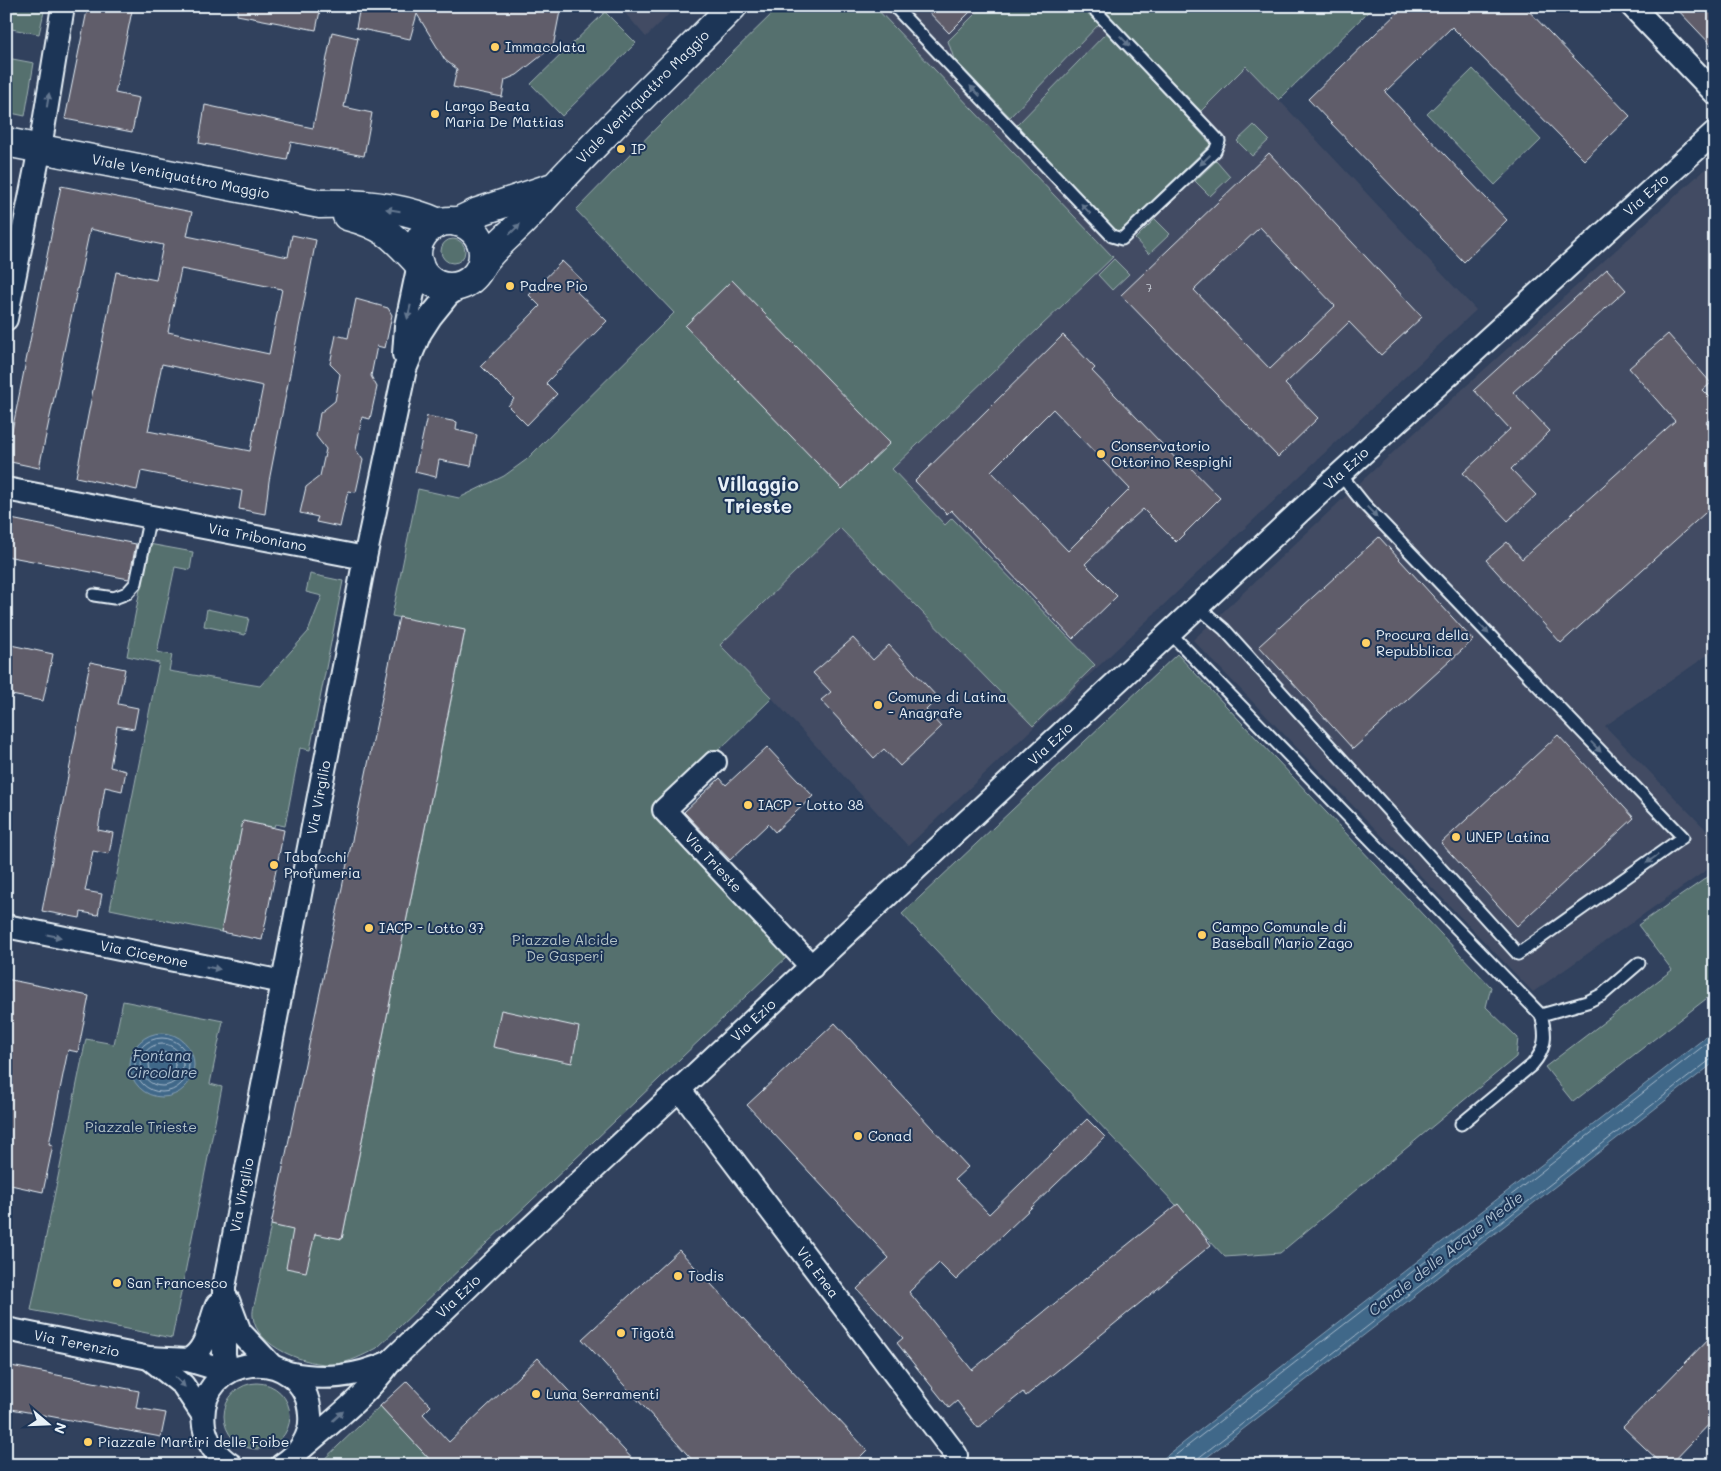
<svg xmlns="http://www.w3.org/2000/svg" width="1721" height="1471" font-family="Mali,sans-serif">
<rect width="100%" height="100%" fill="#31415d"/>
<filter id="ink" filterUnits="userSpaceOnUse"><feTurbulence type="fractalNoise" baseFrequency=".02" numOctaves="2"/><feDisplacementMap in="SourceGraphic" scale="10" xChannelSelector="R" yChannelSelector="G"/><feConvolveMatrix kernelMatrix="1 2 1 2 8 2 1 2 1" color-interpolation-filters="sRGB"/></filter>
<g filter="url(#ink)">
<!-- built -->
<g fill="#424c64">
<path d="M619 6H677L646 37Z"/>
<path d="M780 6H1374L1279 100 1476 310 908 846 772 698 721 646 526 460 674 313 576 210 665 119Z"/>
<path d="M1715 160V650L1605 726 1715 839V864L1533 992 1193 640 1365 478Z"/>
</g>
<!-- green -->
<g fill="#55706e" stroke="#9eb0b3">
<path d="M6 6 45 7 39 34 6 28Z"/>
<path d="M780 6H874L1113 257 892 469 945 525 952 518 1095 665 1033 726 840 528 720 645 772 698 656 812 790 954 377 1348C364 1355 349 1363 334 1364 308 1366 255 1347 253 1316 252 1309 256 1300 257 1293 262 1271 266 1248 271 1225L342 1239 465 631 392 616 418 489 459 498 504 476 526 460 674 313 576 210 665 119Z"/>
<path d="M983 6H1083L1100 23 1010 117 954 59 948 41Z"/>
<path d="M1099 6H1374L1279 100 1246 66 1201 111Z"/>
<path d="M605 12 636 43 562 116 531 84Z"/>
<path d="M1107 32 1211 144 1119 233 1114 231 1017 125Z"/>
<path d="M7 58 34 63 25 116 6 112Z"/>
<path d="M1473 69 1541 140 1495 185 1427 114Z"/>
<path d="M1254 125 1269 140 1252 156 1237 141Z"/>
<path d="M1216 161 1230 177 1210 196 1195 181Z"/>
<path d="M1155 219 1170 234 1149 254 1135 239Z"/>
<circle cx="453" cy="251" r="12"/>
<path d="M1114 259 1129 274 1112 290 1098 275Z"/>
<path d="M149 544 193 552 190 570 175 567 157 652 172 655 169 671 260 686 308 632 322 596 306 592 310 574 343 581 310 750 300 748 285 826 275 824 274 827 243 822 221 932 110 909 159 663 127 656Z"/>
<path d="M207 609 249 618 245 635 204 626Z"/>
<path d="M1177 654 1491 987 1486 1007 1518 1038 1516 1057 1280 1253 1225 1257 902 914Z"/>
<path d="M1715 872V992L1573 1102 1545 1067 1672 970 1638 925Z"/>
<path d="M123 1001 223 1021 210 1084 222 1087 172 1338 31 1310 86 1039 114 1044Z"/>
<circle cx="257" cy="1416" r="33"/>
<path d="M380 1406 435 1465H318Z"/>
</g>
<!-- water -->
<g fill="#416889" stroke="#849fb5">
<path d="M1715 1030V1062L1197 1465H1155Z"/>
<circle cx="162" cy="1065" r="32"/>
</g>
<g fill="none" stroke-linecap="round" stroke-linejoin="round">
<!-- shore -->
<g stroke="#a5bacc" stroke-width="1">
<circle cx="162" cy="1065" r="27"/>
<circle cx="162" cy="1065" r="21"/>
<circle cx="162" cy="1065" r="13"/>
<path d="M1163 1465 1715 1037"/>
<path d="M1195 1465 1197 1459 1710 1060 1715 1059"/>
</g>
</g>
<!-- building -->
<g fill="#605d6b" stroke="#e8f1f8" fill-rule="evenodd">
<path d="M88 6H133L115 93 139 98 132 132 65 119Z"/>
<path d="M238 6H321L316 30 237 15Z"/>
<path d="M360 6H561L552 52H546L517 75 505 80 502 97 453 87 457 69 445 60 417 14 410 39 356 28Z"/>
<path d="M923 6H976L949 33Z"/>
<path d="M1404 6H1524L1630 116 1584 160 1452 27 1385 92 1507 220 1464 262 1308 99Z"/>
<path d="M1674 6H1715V49Z"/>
<path d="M332 32 358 38 344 107 372 113 364 156 291 142 287 160 199 143 205 105 313 128Z"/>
<path d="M1269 153 1422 317 1381 355 1349 322 1285 384 1318 418 1278 457 1121 295ZM1260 227 1335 306 1270 369 1194 290Z"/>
<path d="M61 186 192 212 187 236 288 257 292 235 316 240 269 481 265 514 239 509 242 491 141 471 137 490 76 477 116 272 156 280 163 245 90 229 39 468 6 461ZM181 269 282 289 269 354 168 332ZM162 364 263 386 250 451 148 431Z"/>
<path d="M562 261 585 283 577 292 607 321 546 383 557 394 527 425 508 406 514 399 481 366 540 306 529 295Z"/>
<path d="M1607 269 1626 290 1513 392 1550 431 1511 469 1536 495 1508 521 1463 473 1510 429 1474 390Z"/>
<path d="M732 280 890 443 842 489 685 326Z"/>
<path d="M356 299 388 308 392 315 385 348 377 346 371 376 377 387 370 419 362 417 356 450 363 460 356 492 348 491 340 527 316 522 318 517 300 513 306 487 320 476 326 449 316 436 320 413 335 401 340 374 330 364 336 335 348 338Z"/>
<path d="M1668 334 1711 383 1703 390 1715 402V414L1706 422 1715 432V504L1561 643 1486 560 1507 542 1522 559 1675 421 1629 368Z"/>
<path d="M1063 335 1095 368 1092 371 1184 467 1187 464 1220 498 1176 542 1143 509 1124 526 1085 564 1117 596 1073 639 951 510 947 514 915 481ZM1053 409 1130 489 1068 551 991 471Z"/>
<path d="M427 416 457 422 456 430 477 435 471 466 439 460 436 477 415 472Z"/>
<path d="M6 518 136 544 129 579 6 556Z"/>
<path d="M1379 537 1473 640 1353 749 1259 646Z"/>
<path d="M399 617 465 630 342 1239 315 1234 306 1272 286 1268 293 1230 271 1225Z"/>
<path d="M853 638 873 660 889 645 938 698 926 710 941 727 900 766 884 749 874 758 821 700 831 692 813 673Z"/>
<path d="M6 644 53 654 43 701 6 694Z"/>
<path d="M90 662 125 669 118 704 138 708 134 729 117 726 110 767 126 771 122 791 105 787 98 830 113 833 109 854 93 851 85 891 102 894 98 915 81 912 80 918 42 911Z"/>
<path d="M1558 735 1634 818 1517 926 1441 843Z"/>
<path d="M767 747 813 796 775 832 768 824 730 860 684 812 720 778 726 785Z"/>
<path d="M243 821 284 830 262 940 221 932Z"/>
<path d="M6 979 89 996 78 1052 68 1050 49 1144 53 1145 43 1192 6 1184Z"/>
<path d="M501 1010 579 1027 572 1063 493 1047Z"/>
<path d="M835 1023 968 1167 955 1179 989 1214 1087 1119 1105 1137 956 1280 939 1263 909 1292 972 1370 1178 1204 1211 1245 1026 1396 1023 1392 978 1428 957 1401 949 1408 897 1343 903 1338 857 1289 889 1258 747 1105Z"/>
<path d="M679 1250 867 1450 852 1465H697L582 1339Z"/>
<path d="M1715 1332V1418L1670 1465H1663L1623 1427Z"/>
<path d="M538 1358 638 1465H435L380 1406 407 1381 431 1406 423 1414 449 1442Z"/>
<path d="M6 1365 139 1391 136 1408 166 1413 161 1437 6 1408Z"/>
</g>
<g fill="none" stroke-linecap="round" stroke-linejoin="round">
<defs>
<g id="service">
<path d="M894 6 1112 236 1122 239 1215 151 1219 141 1091 6"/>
<path d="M94 595 114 598 127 593 136 583 150 516"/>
<path d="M1198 607 1224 629 1518 954 1683 837 1364 504 1340 474"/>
<path d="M1170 633 1541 1015C1547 1035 1546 1049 1532 1065L1461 1124"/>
<path d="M1541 1015 1587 1002 1603 994 1639 963"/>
</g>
<g id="minor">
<path d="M1632 6 1715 93"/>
<path d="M6 319 40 148 63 6"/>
<path d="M404 354 406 326 419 264"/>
<path id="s1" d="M6 489 365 558"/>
<path id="s2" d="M715 762 664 810 812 967"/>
<path id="s3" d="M6 926 283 982"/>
<path id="s4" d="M679 1089 956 1455"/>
<path d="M228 1300 240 1332 272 1366"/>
<path id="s5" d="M6 1329 149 1358 188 1360 228 1372"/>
<path d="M149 1358 183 1385 203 1415"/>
<path d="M188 1360C208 1350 209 1323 217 1305"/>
<path id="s6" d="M228 1372 224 1355V1287L365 558 405 369 420 333 431 316 448 295 461 286"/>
<path d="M288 1373C324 1381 356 1377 390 1362"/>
<path id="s7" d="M302 1448C333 1421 367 1395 391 1361L496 1260 1340 474 1715 132"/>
<path d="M231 1465C217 1456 207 1443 204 1426 194 1351 306 1342 310 1415 312 1436 299 1454 282 1465"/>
</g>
<g id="secondary">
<path id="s8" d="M6 142 320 204C359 203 404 207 439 223"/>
<path d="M347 216C385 226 393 236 419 264"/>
<circle cx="450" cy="254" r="33"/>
<path d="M457 222 478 212 550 188"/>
<path id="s9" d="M482 264C495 245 514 232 529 215 594 142 665 75 733 6"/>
</g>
</defs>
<!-- service casing -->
<use href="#service" stroke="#e8f1f8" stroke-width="15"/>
<!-- minor casing -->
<use href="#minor" stroke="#e8f1f8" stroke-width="26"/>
<!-- secondary casing -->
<use href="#secondary" stroke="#e8f1f8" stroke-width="31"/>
<!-- service -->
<use href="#service" stroke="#1d3557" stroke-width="11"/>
<!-- minor -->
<use href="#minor" stroke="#1d3557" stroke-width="22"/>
<!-- secondary -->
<use href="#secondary" stroke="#1d3557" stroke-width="28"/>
</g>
<!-- one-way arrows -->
<defs><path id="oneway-solid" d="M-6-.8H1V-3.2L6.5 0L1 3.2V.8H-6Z" transform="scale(1.25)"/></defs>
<g fill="#64778f">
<use href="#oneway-solid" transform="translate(1125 41) rotate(46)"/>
<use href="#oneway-solid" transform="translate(975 91) rotate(-134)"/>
<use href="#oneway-solid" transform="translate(48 100) rotate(-81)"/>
<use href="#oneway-solid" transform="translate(1205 160) rotate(136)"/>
<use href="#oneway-solid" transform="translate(1086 209) rotate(-133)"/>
<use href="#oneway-solid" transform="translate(393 210) rotate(-171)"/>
<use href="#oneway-solid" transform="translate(515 229) rotate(-44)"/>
<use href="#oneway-solid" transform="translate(409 312) rotate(103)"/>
<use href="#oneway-solid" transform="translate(1372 512) rotate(46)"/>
<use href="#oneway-solid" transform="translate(1484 629) rotate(46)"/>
<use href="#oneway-solid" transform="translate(1596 747) rotate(46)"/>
<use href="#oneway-solid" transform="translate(1652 859) rotate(145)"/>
<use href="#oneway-solid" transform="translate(54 936) rotate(11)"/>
<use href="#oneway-solid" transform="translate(213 968) rotate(11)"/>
<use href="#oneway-solid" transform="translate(180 1382) rotate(44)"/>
<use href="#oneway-solid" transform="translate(338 1416) rotate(-42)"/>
</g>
</g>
<!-- markers -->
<g fill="#ffd166" stroke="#1d3557" stroke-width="2">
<circle cx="495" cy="47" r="5"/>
<circle cx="435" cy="114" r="5"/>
<circle cx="621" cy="149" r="5"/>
<circle cx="510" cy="286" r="5"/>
<circle cx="1101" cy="454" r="5"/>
<circle cx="1366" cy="643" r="5"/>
<circle cx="878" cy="705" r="5"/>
<circle cx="748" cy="805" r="5"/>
<circle cx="1456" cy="837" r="5"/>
<circle cx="274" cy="865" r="5"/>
<circle cx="369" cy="928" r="5"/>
<circle cx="1202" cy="935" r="5"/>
<circle cx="858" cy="1136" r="5"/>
<circle cx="678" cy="1276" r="5"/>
<circle cx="117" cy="1283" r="5"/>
<circle cx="621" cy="1333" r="5"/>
<circle cx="536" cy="1394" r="5"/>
<circle cx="88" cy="1442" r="5"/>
</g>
<g text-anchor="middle" stroke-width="4" stroke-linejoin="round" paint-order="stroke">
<!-- number labels -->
<g font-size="11" fill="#c6ccd5">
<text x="1149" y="292">7</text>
</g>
<!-- poi labels -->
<g font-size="14" fill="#e8f1f8" stroke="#1d3557" text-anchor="start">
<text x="505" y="52">Immacolata</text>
<text x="445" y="111">Largo Beata<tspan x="445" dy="16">Maria De Mattias</tspan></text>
<text x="631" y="154">IP</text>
<text x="520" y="291">Padre Pio</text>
<text x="1111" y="451">Conservatorio<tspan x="1111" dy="16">Ottorino Respighi</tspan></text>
<text x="1376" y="640">Procura della<tspan x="1376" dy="16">Repubblica</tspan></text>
<text x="888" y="702">Comune di Latina<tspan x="888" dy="16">- Anagrafe</tspan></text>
<text x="758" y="810">IACP - Lotto 38</text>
<text x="1466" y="842">UNEP Latina</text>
<text x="284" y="862">Tabacchi<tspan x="284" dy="16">Profumeria</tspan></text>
<text x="1212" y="932">Campo Comunale di<tspan x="1212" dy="16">Baseball Mario Zago</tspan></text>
<text x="379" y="933">IACP - Lotto 37</text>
<text x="868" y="1141">Conad</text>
<text x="688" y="1281">Todis</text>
<text x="127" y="1288">San Francesco</text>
<text x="631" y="1338">Tigotà</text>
<text x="546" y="1399">Luna Serramenti</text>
<text x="98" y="1447">Piazzale Martiri delle Foibe</text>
</g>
<!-- street labels -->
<g font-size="14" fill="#e8f1f8" stroke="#1d3557">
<text dy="5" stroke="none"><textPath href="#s9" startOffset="232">Viale Ventiquattro Maggio</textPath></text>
<text dy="5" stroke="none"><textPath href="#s8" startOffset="178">Viale Ventiquattro Maggio</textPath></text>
<text dy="5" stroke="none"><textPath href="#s7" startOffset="1838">Via Ezio</textPath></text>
<text dy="5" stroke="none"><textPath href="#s7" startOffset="1432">Via Ezio</textPath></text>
<text dy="5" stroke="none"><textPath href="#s1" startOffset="256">Via Triboniano</textPath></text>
<text dy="5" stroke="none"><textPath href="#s7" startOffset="1028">Via Ezio</textPath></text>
<text dy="5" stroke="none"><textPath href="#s6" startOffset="584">Via Virgilio</textPath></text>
<text dy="5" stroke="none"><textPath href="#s2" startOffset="142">Via Trieste</textPath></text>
<text dy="5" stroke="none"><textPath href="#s3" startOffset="141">Via Cicerone</textPath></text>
<text dy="5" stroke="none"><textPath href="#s7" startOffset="622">Via Ezio</textPath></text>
<text dy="5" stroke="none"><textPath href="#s6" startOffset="179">Via Virgilio</textPath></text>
<text dy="5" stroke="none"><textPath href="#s4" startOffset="230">Via Enea</textPath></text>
<text dy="5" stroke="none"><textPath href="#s7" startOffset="218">Via Ezio</textPath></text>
<text dy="5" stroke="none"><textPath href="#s5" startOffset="72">Via Terenzio</textPath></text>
</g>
<!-- park labels -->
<g font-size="14" fill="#b5c4c8" stroke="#1d3557">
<text x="565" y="945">Piazzale Alcide<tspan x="565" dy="16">De Gasperi</tspan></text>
<text x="141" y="1132">Piazzale Trieste</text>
</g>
<!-- water labels -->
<g font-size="15" font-style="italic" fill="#aec1d1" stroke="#1d3557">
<text x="162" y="1061">Fontana<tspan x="162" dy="17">Circolare</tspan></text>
<text transform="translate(1446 1254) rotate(-38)" y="5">Canale delle Acque Medie</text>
</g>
<!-- district labels -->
<g font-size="19" font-weight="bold" fill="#e8f1f8" stroke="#1d3557">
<text x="758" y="491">Villaggio<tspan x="758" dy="22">Trieste</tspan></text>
</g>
</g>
<!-- margin -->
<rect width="1721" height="1471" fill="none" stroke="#1d3557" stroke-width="25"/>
<rect x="12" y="12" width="1696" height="1446" fill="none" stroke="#e8f1f8" stroke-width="2" filter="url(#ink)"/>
<!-- north arrow -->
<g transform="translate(48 1424) rotate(109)" stroke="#1d3557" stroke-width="4" paint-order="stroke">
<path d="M0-4L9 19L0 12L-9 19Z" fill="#e8f1f8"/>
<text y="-8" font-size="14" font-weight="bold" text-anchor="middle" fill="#e8f1f8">N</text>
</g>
</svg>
